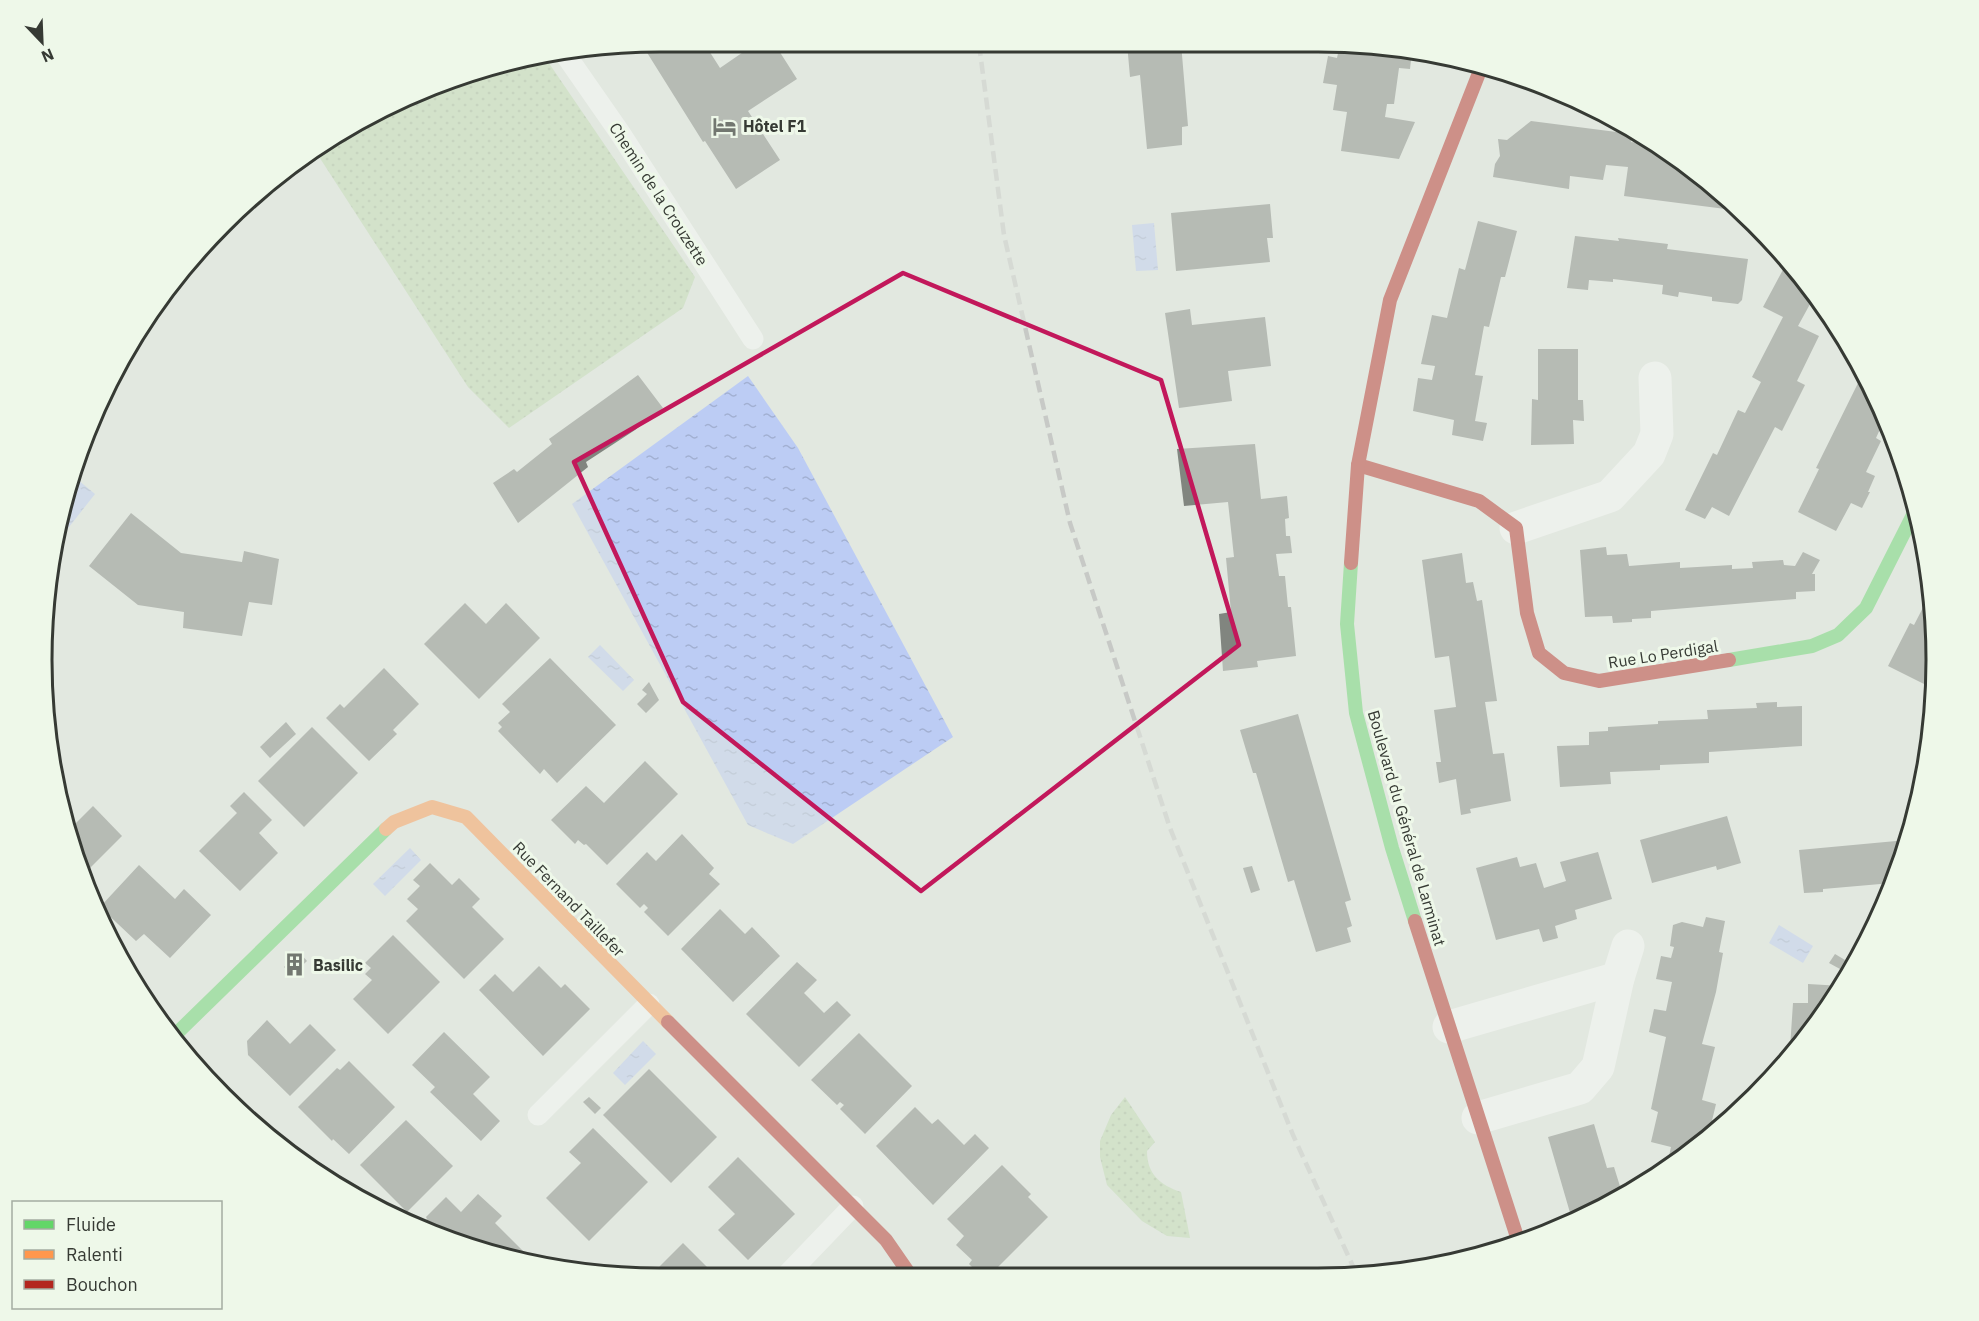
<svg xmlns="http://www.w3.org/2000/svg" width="1979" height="1321" font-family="'IBM Plex Sans',sans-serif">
<defs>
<pattern id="park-dots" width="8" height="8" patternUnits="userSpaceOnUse" patternTransform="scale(1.5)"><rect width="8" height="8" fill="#c0dbb0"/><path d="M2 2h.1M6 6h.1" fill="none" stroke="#a6bd98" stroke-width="1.8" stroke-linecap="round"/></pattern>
<pattern id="water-ripples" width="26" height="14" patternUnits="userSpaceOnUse" patternTransform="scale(1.5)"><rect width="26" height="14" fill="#bcccf4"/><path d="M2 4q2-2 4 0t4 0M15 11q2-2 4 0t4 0" fill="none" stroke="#a2b0d2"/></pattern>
</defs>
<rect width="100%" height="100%" fill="#e2e8e0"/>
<!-- park -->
<g fill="url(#park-dots)">
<path d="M544 56 695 277 683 308 509 428 468 387 314 149 462 75Z"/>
<path d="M1125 1097 1155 1142 1147 1151C1147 1174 1160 1185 1181 1192L1190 1238 1167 1236 1142 1221 1107 1185 1100 1157V1141L1111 1115Z"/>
</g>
<!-- water -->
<g fill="url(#water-ripples)">
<path d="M1154 223 1158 270 1136 271 1132 225Z"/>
<path d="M748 376 798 448 953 737 793 844 748 825 572 504Z"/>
<path d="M72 475 95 494 58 541 63 501Z"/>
<path d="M600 645 634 680 623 691 588 657Z"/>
<path d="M410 848 421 860 385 896 373 884Z"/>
<path d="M1779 925 1813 946 1803 963 1769 943Z"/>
<path d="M643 1041 656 1054 625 1085 613 1073Z"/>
</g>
<!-- building -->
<g fill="#81857f">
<path d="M1127 43H1181L1188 126 1182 127V145L1147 149 1140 75 1130 77Z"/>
<path d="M1340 44 1412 51 1410 69 1399 68 1394 104H1387L1385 117 1415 122 1399 159 1341 151 1347 112 1333 110 1337 85 1323 83 1328 56 1337 58Z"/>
<path d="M706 46 720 68 752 46H776L797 79 748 111 780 160 736 189 705 141 703 142 646 51 644 53 640 47Z"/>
<path d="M1531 121 1632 134 1631 142 1662 146 1741 211 1624 196 1628 167 1606 165 1603 180 1570 176 1569 189 1493 177 1495 164 1500 156 1498 139 1507 140Z"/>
<path d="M1270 204 1273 238H1267L1270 262 1176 271 1171 213Z"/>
<path d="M1478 221 1517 231 1505 277H1501L1489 327 1484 326 1475 375 1483 376 1475 421 1487 423 1483 441 1452 435 1454 420 1413 411 1418 378 1432 380 1435 366 1421 364 1432 315 1447 318 1459 268 1465 270Z"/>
<path d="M1575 236 1619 241 1618 238 1668 244 1667 249 1748 259 1742 300 1738 304 1712 301V297L1679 292 1678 297 1662 294 1663 285 1613 279V282L1589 280 1588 290 1567 288Z"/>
<path d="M1786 264 1792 267 1815 295 1798 326 1819 336 1797 381 1805 385 1782 431 1775 427 1729 516 1712 507 1705 519 1685 510 1713 453 1717 455 1738 410 1745 413 1761 382 1752 377 1783 317 1763 307Z"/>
<path d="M1190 309 1192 325 1265 317 1271 366 1228 371 1232 401 1179 408 1165 313Z"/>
<path d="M1538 349H1578V400H1583L1584 421 1573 420 1574 444 1531 445 1532 399 1538 400Z"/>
<path d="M638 375 663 408 635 430 586 462 588 467 518 523 493 483 514 469 517 472 552 444 549 439Z"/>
<path d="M1862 375 1864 376 1886 416 1876 438 1881 441 1866 472 1875 476 1868 492H1870L1862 508 1851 503 1836 531 1798 512 1819 469 1816 468Z"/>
<path d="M1255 444 1261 499 1287 496 1289 518 1285 519 1286 536H1290L1292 553 1276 554 1279 576H1285L1288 607H1291L1296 656 1257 661 1258 667 1223 671 1219 614 1231 612 1226 558 1234 557 1228 502 1184 506 1177 449Z"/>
<path d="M131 513 181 553 242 562 244 551 279 559 272 605 249 602 242 636 183 628 184 612 138 605 89 566Z"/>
<path d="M1606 547 1607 555 1627 554 1629 566 1680 562V568L1732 565V569L1753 568 1752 562 1783 560 1784 565 1795 566 1803 552 1820 560 1812 574H1815V591L1796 592V599L1651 611V618L1632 619V622L1613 623 1612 616 1585 617 1580 550Z"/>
<path d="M1462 553 1466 583 1473 582 1477 601 1482 600 1497 701 1485 702 1493 754 1504 753 1511 801 1470 809 1471 813 1461 815 1456 779 1439 783 1436 762H1441L1434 710 1456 707 1449 656 1435 658 1422 560Z"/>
<path d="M1930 594 1937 660 1924 684 1888 666 1910 623 1914 625Z"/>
<path d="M465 603 486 624 506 603 540 638 479 699 424 644Z"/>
<path d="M550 658 616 725 557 783 544 769 540 774 498 731 502 727 498 723 510 712 502 704Z"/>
<path d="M384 668 419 704 393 730 397 734 369 761 326 718 340 704 344 708Z"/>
<path d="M649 682 659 700 646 713 637 704 647 694 642 690Z"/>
<path d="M1777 702V707L1802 706V746L1709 752V763L1660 765V770L1610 772 1611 784 1560 787 1557 746 1589 745V732L1608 731V727L1658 724V721L1708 719 1707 710 1757 708 1756 703Z"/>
<path d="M1298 714 1351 900 1345 902 1352 926 1347 928 1351 942 1316 952 1294 880 1288 882 1256 773H1253L1240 730Z"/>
<path d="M286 722 296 734 270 758 260 747Z"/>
<path d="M312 727 358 773 304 827 258 781Z"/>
<path d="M645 761 678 794 607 865 586 844 584 845 578 840 575 844 551 820 586 786 604 803Z"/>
<path d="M244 792 272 820 259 833 278 853 240 891 199 851 237 813 230 806Z"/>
<path d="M93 806 122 836 82 876 75 860 67 832Z"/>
<path d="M1727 816 1741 863 1717 870 1716 866 1652 883 1640 840Z"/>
<path d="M682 834 714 868 709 874 720 884 668 936 644 912 648 908 644 904 640 908 616 884 647 852 656 861Z"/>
<path d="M1907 840 1893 888 1892 883 1823 889V892L1804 893 1799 850Z"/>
<path d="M1598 852 1612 899 1575 910 1577 919 1555 926 1558 938 1543 942 1539 929 1496 940 1476 868 1517 857 1520 867 1536 863 1544 888 1566 881 1560 862Z"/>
<path d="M430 863 452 885 459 878 480 899 472 907 504 939 464 979 406 921 418 909 407 899 420 886 413 880Z"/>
<path d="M139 865 175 899 184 889 211 915 170 958 144 934 136 941 100 907Z"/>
<path d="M1252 866 1260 890 1251 893 1243 868Z"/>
<path d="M720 909 745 934 752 927 780 956 733 1002 681 949Z"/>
<path d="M1706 917 1725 921 1719 952 1723 953 1716 992 1702 1044 1715 1047 1702 1100 1716 1104 1708 1137 1673 1166 1667 1165 1671 1147 1651 1142 1658 1112 1651 1109 1666 1037 1649 1032 1654 1009 1666 1011 1672 982 1656 979 1661 956 1671 958 1674 947 1670 946 1673 925 1682 922 1703 927Z"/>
<path d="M393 935 440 982 388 1034 353 999 372 980 365 974 371 968 365 963Z"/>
<path d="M299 952 307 961 292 975 284 967Z"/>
<path d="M1835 954 1845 960 1840 969 1829 963Z"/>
<path d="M797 962 817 980 804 993 824 1013 837 1001 851 1015 799 1067 746 1014Z"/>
<path d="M539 966 561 988 565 984 590 1009 543 1056 479 990 495 974 513 992Z"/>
<path d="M1808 984 1842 986 1833 1004 1796 1049 1790 1048 1793 1003H1808Z"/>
<path d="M267 1020 290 1044 310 1024 336 1050 290 1096 248 1055 247 1041Z"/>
<path d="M444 1032 490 1077 473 1094 500 1121 481 1141 430 1092 435 1087 412 1065Z"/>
<path d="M859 1033 912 1086 865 1134 840 1109 844 1105 840 1102 837 1105 811 1080Z"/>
<path d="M349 1061 395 1107 349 1154 333 1139 332 1141 298 1107 337 1068 340 1070Z"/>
<path d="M649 1069 717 1137 671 1183 603 1115Z"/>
<path d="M589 1097 601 1108 595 1114 583 1102Z"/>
<path d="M915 1107 932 1124 938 1119 964 1145 975 1134 989 1148 933 1205 876 1146Z"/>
<path d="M406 1120 453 1166 407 1212 360 1165Z"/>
<path d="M1594 1124 1607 1168 1614 1167 1623 1196 1573 1223 1548 1137Z"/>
<path d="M593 1128 648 1182 589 1241 546 1198 581 1163 569 1152Z"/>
<path d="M738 1157 795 1214 748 1260 718 1230 735 1214 708 1187Z"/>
<path d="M1002 1165 1031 1194 1028 1197 1048 1217 986 1279H984L969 1264 972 1260 956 1245 964 1236 947 1219Z"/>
<path d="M478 1194 502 1216 495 1223 534 1262 531 1264 440 1233 438 1231 430 1230 423 1223 427 1219 426 1217 446 1197 461 1212Z"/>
<path d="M683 1243 712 1272 705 1279 648 1278Z"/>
</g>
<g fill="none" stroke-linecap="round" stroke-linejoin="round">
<!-- lane -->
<g stroke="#fbfcfa" stroke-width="21">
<path d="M563 51 620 133 753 339"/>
<path d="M538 1115 649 1004"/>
<path d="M783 1279 853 1206"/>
</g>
<!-- street -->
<g stroke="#fbfcfa" stroke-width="33">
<path d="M1516 528 1610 496 1649 454 1657 434 1655 378"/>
<path d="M1449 1027 1618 978"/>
<path d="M1478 1118 1580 1088 1598 1067 1618 978 1628 946"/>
</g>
<!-- fast -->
<g stroke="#63d668" stroke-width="14">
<path d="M1351 563 1347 624 1356 713 1392 848 1415 921"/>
<path d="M1729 660 1812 646 1838 635 1866 608 1916 509"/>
<path d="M175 1035 386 829"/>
</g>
<!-- slow -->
<path stroke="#ff974d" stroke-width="14" d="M386 829 394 822 432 807 466 817 668 1022"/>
<!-- jam -->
<g stroke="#b3261e" stroke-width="14">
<path d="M1358 465 1479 501 1516 528 1527 613 1539 653 1564 673 1599 681 1729 660"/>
<path d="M1351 563 1358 465 1390 300 1481 68"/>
<path d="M1415 921 1519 1243"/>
<path d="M668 1022 886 1240 913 1279"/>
</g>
<!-- rail -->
<path stroke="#c7c9c6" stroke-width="4.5" stroke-dasharray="12 6" stroke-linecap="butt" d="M979 44 1004 235 1070 523 1170 828 1293 1135 1357 1275"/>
</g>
<!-- marked area -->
<path d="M0 0H1979V1321H0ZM903 273 1161 380 1239 645 921 891 683 702 574 462Z" fill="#e2e8e0" fill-opacity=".55" fill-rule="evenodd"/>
<path fill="none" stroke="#c2185b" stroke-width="4.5" stroke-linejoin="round" d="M903 273 1161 380 1239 645 921 891 683 702 574 462Z"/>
<!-- icons -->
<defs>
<symbol id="hotel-bare" viewBox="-9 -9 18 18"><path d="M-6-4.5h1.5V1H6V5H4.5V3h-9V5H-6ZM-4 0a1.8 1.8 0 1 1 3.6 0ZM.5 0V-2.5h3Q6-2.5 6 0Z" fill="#727770" stroke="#eef8e9" stroke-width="2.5" paint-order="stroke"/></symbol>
<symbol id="building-bare" viewBox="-9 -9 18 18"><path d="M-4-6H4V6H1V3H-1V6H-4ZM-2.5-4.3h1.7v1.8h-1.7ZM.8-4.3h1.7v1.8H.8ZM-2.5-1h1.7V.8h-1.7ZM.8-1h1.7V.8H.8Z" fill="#727770" stroke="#eef8e9" stroke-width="2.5" paint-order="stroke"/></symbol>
</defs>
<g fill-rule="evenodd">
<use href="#hotel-bare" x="708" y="110" width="33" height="33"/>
<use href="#building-bare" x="278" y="948" width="33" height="33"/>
</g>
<g text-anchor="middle" stroke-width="6" stroke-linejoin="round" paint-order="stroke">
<!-- poi labels -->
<g font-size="16" font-weight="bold" fill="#363a34" stroke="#eef8e9" text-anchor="start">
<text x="743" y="132">Hôtel F1</text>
<text x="313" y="971">Basilic</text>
</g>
<!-- street labels -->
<g font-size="16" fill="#363a34" stroke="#eef8e9">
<text transform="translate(659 194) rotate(57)" y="6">Chemin de la Crouzette</text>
<text transform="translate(1663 654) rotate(-9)" y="6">Rue Lo Perdigal</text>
<text transform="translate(1407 828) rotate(74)" y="6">Boulevard du Général de Larminat</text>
<text transform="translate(569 899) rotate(46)" y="6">Rue Fernand Taillefer</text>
</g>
</g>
<!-- crop -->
<path d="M0 0H1979V1321H0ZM660 52H1318A608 608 0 0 1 1926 660V660A608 608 0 0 1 1318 1268H660A608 608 0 0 1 52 660V660A608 608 0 0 1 660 52Z" fill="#eef8e9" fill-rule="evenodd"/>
<path fill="none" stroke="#363a34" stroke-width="3" d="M660 52H1318A608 608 0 0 1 1926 660V660A608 608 0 0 1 1318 1268H660A608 608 0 0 1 52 660V660A608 608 0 0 1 660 52Z"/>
<!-- legend -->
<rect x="12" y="1201" width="210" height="108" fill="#eef8e9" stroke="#a4aca1" stroke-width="1.5"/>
<rect x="24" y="1220" width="30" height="9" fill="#63d668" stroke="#a4aca1" stroke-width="1.5"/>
<text x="66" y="1231" font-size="18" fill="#363a34">Fluide</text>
<rect x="24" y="1250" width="30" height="9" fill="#ff974d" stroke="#a4aca1" stroke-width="1.5"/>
<text x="66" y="1261" font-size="18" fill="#363a34">Ralenti</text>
<rect x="24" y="1280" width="30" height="9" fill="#b3261e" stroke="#a4aca1" stroke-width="1.5"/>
<text x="66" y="1291" font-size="18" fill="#363a34">Bouchon</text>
<!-- north arrow -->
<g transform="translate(42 42) rotate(157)" stroke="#eef8e9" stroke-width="4.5" paint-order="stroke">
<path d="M0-4.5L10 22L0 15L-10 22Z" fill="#363a34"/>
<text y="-9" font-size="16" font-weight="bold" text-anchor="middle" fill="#363a34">N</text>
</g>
</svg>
